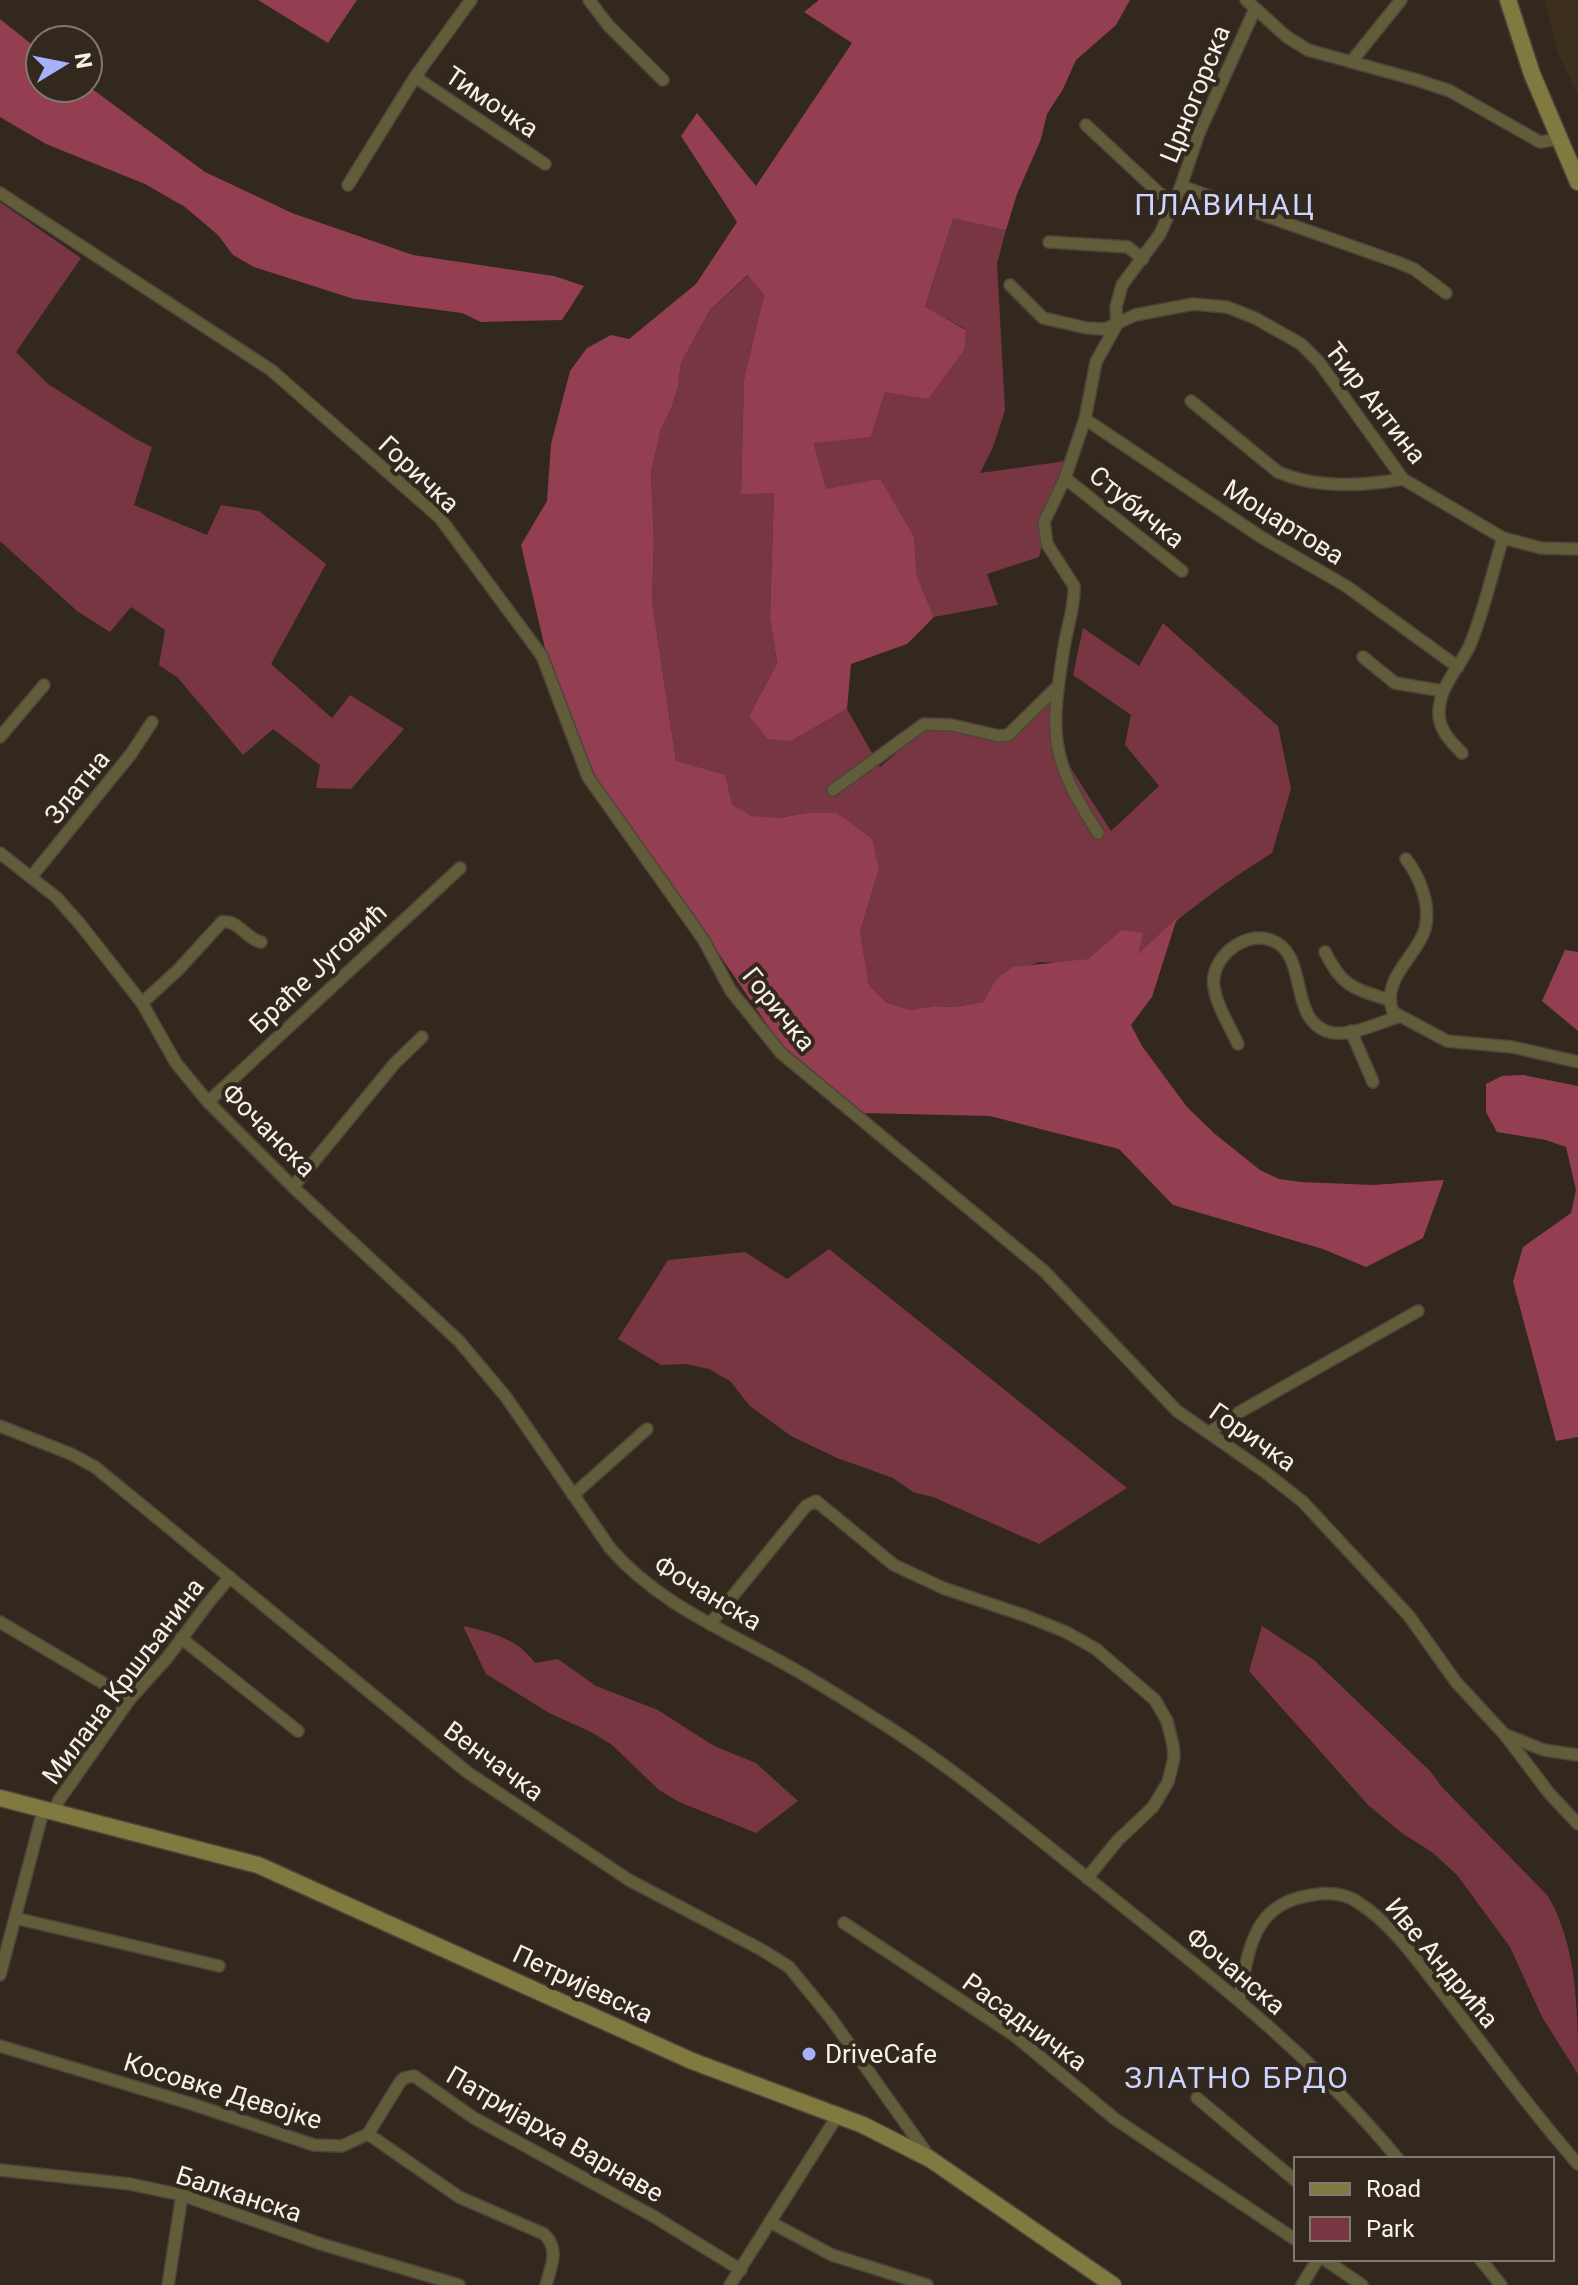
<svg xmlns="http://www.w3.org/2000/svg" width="1578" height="2285" font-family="Roboto,sans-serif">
<rect width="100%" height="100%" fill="#32281d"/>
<!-- built -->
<path fill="#3d2f1e" d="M1545 0H1578V95L1557 51Z"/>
<!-- green -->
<g fill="#783542">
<path d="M0 202 81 258 16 352 48 384 132 437 152 447 134 505 207 535 221 505 259 511 326 564 271 664 332 718 350 695 404 729 351 789 316 788 320 765 273 729 243 755 178 678 159 665 165 630 131 607 110 632 77 611 0 541Z"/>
<path d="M953 217 1006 230 997 264 1005 410 993 447 980 473 1066 461 1039 557 987 574 998 605 934 617 917 576 914 537 826 490 814 442 871 437 885 392 966 329 925 308Z"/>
<path d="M749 275 764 295 744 379 741 493H774L770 618 777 663 749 716 791 741 847 709 880 767 926 728 1007 740 1053 700 1065 759 1111 831 1159 786 1125 745 1131 715 1073 675 1083 628 1139 666 1163 623 1278 726 1291 789 1272 853C1221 885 1181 915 1136 956L1121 930 1088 959 1064 963 1039 962 996 979 983 1002 954 1007 933 1006 911 1010 887 1003 869 985 860 932 879 869 807 813C789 816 767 822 750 815 723 804 699 779 676 761L652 601 654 542 651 472 661 429 671 409 678 387 681 363 710 310Z"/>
<path d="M829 1249 1127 1488 1039 1544 933 1497 913 1492 893 1478 837 1458 791 1436 750 1406 730 1381 709 1369 685 1364 661 1365 618 1339 668 1260 745 1252 787 1279Z"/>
<path d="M463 1626C491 1632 518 1639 535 1663L558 1659 596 1686 658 1710 714 1746 756 1763 798 1801 756 1833 679 1802 659 1790 611 1744 591 1732 549 1713 486 1674Z"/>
<path d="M1262 1626 1314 1660 1430 1771 1442 1787 1548 1896C1578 1948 1578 2014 1578 2074L1542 2017 1510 1947 1457 1875 1432 1852 1403 1834 1368 1805 1249 1671Z"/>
</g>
<!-- forest -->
<g fill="#933f51">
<path d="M258 0H357L328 43Z"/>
<path d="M819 0H1130L1116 25 1076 60 1063 89 1047 114 1041 139 1017 194 1006 230 953 218 925 307 966 330 964 350 928 399 885 392 871 437 814 443 826 489 880 479 914 537 917 576 934 617 907 644 851 664 847 709 791 741 768 739 749 716 777 663 770 618 774 493 741 494 744 379 764 295 748 275 710 310 681 363 678 387 671 409 661 429 651 472 654 542 652 601 676 761 725 775 732 805 752 816 778 818 807 813H837L872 839 879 869 860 932 869 985 887 1003 911 1010 933 1006 954 1007 983 1002 996 979 1013 967 1088 959 1121 930 1143 933 1138 954 1177 918 1152 997 1131 1025 1142 1046 1187 1107 1215 1134 1260 1170 1279 1179 1301 1182 1373 1185 1444 1180 1423 1238 1366 1267 1323 1249 1173 1205 1119 1149 990 1116 863 1113 783 1048 702 929 603 796 547 657 521 545 547 501 551 444 570 371 587 348 611 335 629 339 696 284 737 222 681 136 697 113 756 186 852 43 804 12Z"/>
<path d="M0 19 40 51V88L88 86 205 172 292 213 413 255 554 276 584 286 562 320 481 322 462 313 354 299 254 267 233 255 218 235 185 207 145 184 46 144 0 117Z"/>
<path d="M1565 950 1578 952V1031L1542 1001Z"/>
<path d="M1523 1075 1578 1086V1437L1556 1441 1513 1282 1523 1247 1571 1213 1576 1190 1566 1147 1546 1140 1497 1132 1486 1112V1084L1502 1076Z"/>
</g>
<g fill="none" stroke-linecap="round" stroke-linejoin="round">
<defs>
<g id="minor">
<path d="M471 0 415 77 545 164"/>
<path d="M589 0 608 25 663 80"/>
<path d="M1246 0 1287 37 1308 50 1417 80 1450 91 1540 142 1558 139"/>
<path d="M1351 62 1401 0"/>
<path d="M1086 125 1159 193 1174 202"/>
<path d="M348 185 415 77"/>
<path d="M1181 186 1397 262 1414 269 1446 293"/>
<path d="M0 193 271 370 440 518 542 656 588 777 703 939 731 991 781 1053 1044 1271 1177 1411 1265 1472 1303 1502 1409 1616 1456 1682 1505 1735 1549 1793 1578 1824"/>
<path d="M1049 242 1128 247 1143 259"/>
<path d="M1010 285 1043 318 1087 328 1105 329 1135 315 1193 304 1227 307 1255 318 1301 344 1319 362 1403 479 1503 538 1541 548 1578 549"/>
<path d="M1191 401 1278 472C1317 489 1362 486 1403 479"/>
<path d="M1085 419 1261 537 1346 586 1458 667"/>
<path d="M1065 478 1182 571"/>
<path d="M1363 657 1395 683 1443 691"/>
<path d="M0 737 44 685"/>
<path d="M1462 753C1450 741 1438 729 1439 711 1440 685 1460 667 1470 645 1484 611 1492 573 1503 538"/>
<path d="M833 790 924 724 952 725 999 736 1008 735 1058 686"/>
<path d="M1098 833C1049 756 1050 736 1064 647 1067 627 1075 607 1074 586L1047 544 1044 522 1065 478 1085 419 1096 362 1117 324 1116 307 1122 285 1160 234 1181 186 1199 133 1255 9"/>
<path d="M0 853 56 897 80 924 142 1003 176 1063 208 1102 293 1187 459 1341 506 1397 610 1548C655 1600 715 1626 774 1658 815 1680 854 1705 893 1730 965 1777 1032 1834 1099 1887 1205 1972 1312 2054 1398 2159"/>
<path d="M1406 859C1420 877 1431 905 1425 929 1418 955 1380 979 1393 1012L1447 1041 1512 1047 1578 1062"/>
<path d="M32 876 131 754 152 722"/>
<path d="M1325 952C1343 988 1353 988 1389 1000"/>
<path d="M142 1003 178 970 222 922C238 919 246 939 261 942"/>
<path d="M1351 1031 1373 1082"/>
<path d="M1238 1044C1230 1026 1217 1007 1214 987 1209 959 1244 930 1271 940 1309 953 1288 1016 1326 1031 1347 1039 1377 1023 1398 1017"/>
<path d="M208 1102 460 868"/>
<path d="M293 1187 395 1063 422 1037"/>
<path d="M0 1426 71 1454 95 1467 467 1772 629 1880 762 1950 789 1967 830 2017 930 2158"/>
<path d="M1209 1433 1229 1418 1418 1311"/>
<path d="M573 1495 647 1429"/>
<path d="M0 1622 130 1699"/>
<path d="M710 1624 806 1506 816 1501 894 1565 943 1588 1026 1616 1066 1632 1096 1649 1155 1700 1167 1721 1173 1745 1174 1758 1168 1782 1153 1807 1118 1840 1087 1878"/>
<path d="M181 1638 298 1731"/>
<path d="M1506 1735 1544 1750 1578 1755"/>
<path d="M53 1813 59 1800 130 1699 167 1658 209 1602 230 1577"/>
<path d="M15 1918 219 1966"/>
<path d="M844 1923 1015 2036 1115 2119 1296 2240"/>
<path d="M0 1975 43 1811"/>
<path d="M1239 1999C1249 1950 1252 1903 1312 1895 1329 1892 1345 1893 1359 1903 1393 1925 1417 1961 1442 1992 1487 2049 1529 2109 1578 2164"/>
<path d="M0 2046 192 2104 314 2145 342 2146 368 2134 459 2197 544 2234C560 2249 551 2266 546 2285"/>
<path d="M1197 2098 1296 2181"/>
<path d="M368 2134 400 2082 404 2078 414 2076 474 2118 653 2216 741 2270"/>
<path d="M0 2170 130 2184 182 2195 321 2244 459 2285"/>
<path d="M770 2222 832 2255 927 2285"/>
<path d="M1324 2259 1362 2285"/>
<path d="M1480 2259 1501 2285"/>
<path d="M168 2285 182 2195"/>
<path d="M730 2285 838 2115"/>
<path d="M1302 2285 1318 2259"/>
</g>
<g id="secondary">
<path d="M1508 0 1532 74 1578 182"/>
<path d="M0 1798 258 1865 692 2061 863 2125 930 2159 1113 2285"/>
</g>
</defs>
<!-- minor casing -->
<use href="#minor" stroke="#4e443a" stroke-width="14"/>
<!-- secondary casing -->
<use href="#secondary" stroke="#4e443a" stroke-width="19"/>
<!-- minor -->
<use href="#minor" stroke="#615d3a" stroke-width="11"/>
<!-- secondary -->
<use href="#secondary" stroke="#807940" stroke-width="16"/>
</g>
<!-- markers -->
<circle fill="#a6b1fc" stroke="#32281d" stroke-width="3" cx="809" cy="2054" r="8"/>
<g text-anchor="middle" stroke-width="8" stroke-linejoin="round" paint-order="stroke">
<!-- street labels -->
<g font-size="26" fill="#f7f1e9" stroke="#32281d">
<text transform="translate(1195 94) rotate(-68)" y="9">Црногорска</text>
<text transform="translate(492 102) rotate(34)" y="9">Тимочка</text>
<text transform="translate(1376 403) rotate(52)" y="9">Ћир Антина</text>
<text transform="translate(419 474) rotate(43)" y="9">Горичка</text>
<text transform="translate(1137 507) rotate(39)" y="9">Стубичка</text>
<text transform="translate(1284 522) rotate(32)" y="9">Моцартова</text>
<text transform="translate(77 787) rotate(-51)" y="9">Златна</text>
<text transform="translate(318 968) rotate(-43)" y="9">Браће Југовић</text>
<text transform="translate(779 1009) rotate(51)" y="9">Горичка</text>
<text transform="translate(269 1130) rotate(45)" y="9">Фочанска</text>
<text transform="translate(1253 1437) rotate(35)" y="9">Горичка</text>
<text transform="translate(708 1593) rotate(31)" y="9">Фочанска</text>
<text transform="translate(123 1681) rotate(-53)" y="9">Милана Кршљанина</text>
<text transform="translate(494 1761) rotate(36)" y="9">Венчачка</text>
<text transform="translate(1442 1963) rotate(50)" y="9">Иве Андрића</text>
<text transform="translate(1236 1971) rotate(40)" y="9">Фочанска</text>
<text transform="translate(583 1984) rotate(25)" y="9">Петријевска</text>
<text transform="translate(1025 2022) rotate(36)" y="9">Расадничка</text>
<text transform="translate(223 2091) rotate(17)" y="9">Косовке Девојке</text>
<text transform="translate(555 2134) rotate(30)" y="9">Патријарха Варнаве</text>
<text transform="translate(239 2194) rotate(18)" y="9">Балканска</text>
</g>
<!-- poi labels -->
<g font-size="26" fill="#f7f1e9" stroke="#32281d" text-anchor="start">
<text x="825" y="2063">DriveCafe</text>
</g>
<!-- quarter labels -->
<g font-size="30" letter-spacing="2" fill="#ccd4ff" stroke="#32281d">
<text x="1225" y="215">ПЛАВИНАЦ</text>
<text x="1237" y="2088">ЗЛАТНО БРДО</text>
</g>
</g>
<!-- legend -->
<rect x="1294" y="2157" width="260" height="104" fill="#32281d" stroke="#81786f" stroke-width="2"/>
<rect x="1310" y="2183" width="40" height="12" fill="#807940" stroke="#81786f" stroke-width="2"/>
<text x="1366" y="2197" font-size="24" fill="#f7f1e9">Road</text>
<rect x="1310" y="2217" width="40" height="24" fill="#783542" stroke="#81786f" stroke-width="2"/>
<text x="1366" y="2237" font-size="24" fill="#f7f1e9">Park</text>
<!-- north arrow -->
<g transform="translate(64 64) rotate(80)"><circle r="38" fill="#32281d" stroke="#81786f" stroke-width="2"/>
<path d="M0-6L14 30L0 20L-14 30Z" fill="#a6b1fc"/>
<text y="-12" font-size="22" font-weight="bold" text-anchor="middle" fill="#f7f1e9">N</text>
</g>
</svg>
